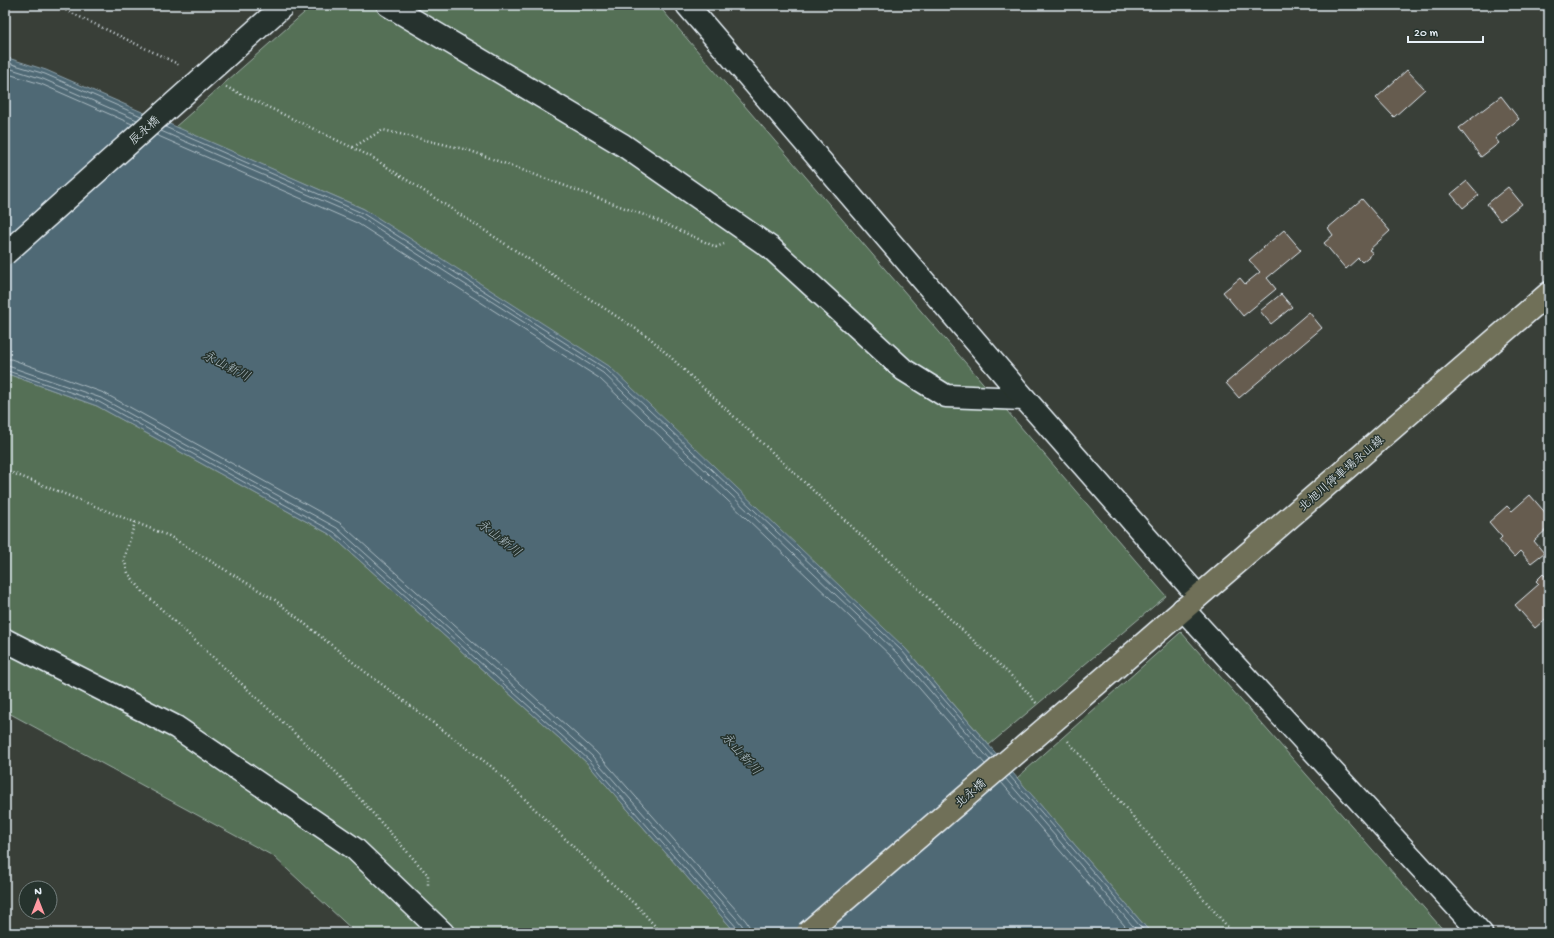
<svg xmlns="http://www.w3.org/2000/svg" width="1554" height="938" font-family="'Gochi Hand','Klee One',sans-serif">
<rect width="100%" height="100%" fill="#393f38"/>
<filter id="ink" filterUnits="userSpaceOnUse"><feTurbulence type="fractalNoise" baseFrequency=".025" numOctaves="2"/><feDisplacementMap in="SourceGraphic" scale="8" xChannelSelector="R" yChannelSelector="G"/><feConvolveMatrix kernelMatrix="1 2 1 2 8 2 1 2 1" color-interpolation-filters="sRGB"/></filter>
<g filter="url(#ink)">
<!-- green -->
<g fill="#546f56" stroke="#9eb0a7">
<path d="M313 5H658L1166 596 989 745 905 648 364 209 175 127Z"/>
<path d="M5 373 97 406 331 535 586 762 736 933H356L273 856 5 711Z"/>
<path d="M1181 632 1446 933H1151L1017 778Z"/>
</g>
<!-- water -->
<path fill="#4f6974" stroke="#8c9fa9" d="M5 57 46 70 364 209 609 366 905 648 1151 933H736L586 762 331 535 97 406 5 373Z"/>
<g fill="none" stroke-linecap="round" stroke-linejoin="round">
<!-- shore -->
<g stroke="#abbbc3" stroke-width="1">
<path d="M5 62 45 74 141 116"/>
<path d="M5 67 43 79 137 120"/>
<path d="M5 73 41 84 132 124"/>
<path d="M165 127 362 213 606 369 902 651 994 757"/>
<path d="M161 131 360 217 603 373 899 655 990 760"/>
<path d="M156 135 357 223 599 378 894 659 985 764"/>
<path d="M5 359H11L104 393 340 523 596 752 746 921 749 926 750 933"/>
<path d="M5 365 101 398 337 528 592 756 742 925 744 933"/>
<path d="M5 370 99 402 334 532 589 760 738 929 739 933"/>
<path d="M1009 775 1146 933"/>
<path d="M1005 778 1139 933"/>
<path d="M1001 782 1131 933"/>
</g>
</g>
<!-- building -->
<g fill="#665c50" stroke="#e8f1f8">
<path d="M1407 70 1425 89 1394 117 1376 98Z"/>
<path d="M1501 96 1519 119 1495 138 1499 143 1481 157 1459 128Z"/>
<path d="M1467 181 1479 195 1463 208 1451 194Z"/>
<path d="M1508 187 1522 204 1500 221 1487 204Z"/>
<path d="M1362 199 1390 231 1369 250 1373 253 1362 262 1358 258 1346 269 1324 243 1333 235 1328 228Z"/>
<path d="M1284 230 1301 250 1267 278 1276 289 1243 316 1223 292 1240 278 1245 284 1260 272 1249 260Z"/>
<path d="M1281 294 1292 307 1271 324 1260 311Z"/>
<path d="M1309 312 1322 328 1239 398 1226 383Z"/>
<path d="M1530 495 1549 517V527L1534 541 1544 553 1531 563 1520 551 1514 557 1499 540 1502 537 1489 522 1507 506 1512 511Z"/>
<path d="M1543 574 1546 577 1549 575V616L1535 628 1515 605 1539 584 1536 581Z"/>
</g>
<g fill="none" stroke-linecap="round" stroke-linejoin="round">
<defs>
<g id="minor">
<path d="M388 5 623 145 771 248 904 370 946 396 1025 399"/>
<path d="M687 5 1025 399 1198 596"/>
<path d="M1183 609 1481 933"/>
<path d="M5 640 176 727 355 849 443 933"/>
</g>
<path id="major" d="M1133 653 1549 293"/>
</defs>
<!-- minor casing -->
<use href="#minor" stroke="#e8f1f8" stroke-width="25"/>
<!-- major casing -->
<use href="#major" stroke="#e8f1f8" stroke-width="25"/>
<!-- path -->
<g stroke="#e8f1f8" stroke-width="2.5" stroke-dasharray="1 3" stroke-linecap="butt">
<path d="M55 5 180 65"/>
<path d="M226 87 370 156 650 338 1021 685 1038 705"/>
<path d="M353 147 383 130 468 150 652 218 716 247 724 244"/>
<path d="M5 470 169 536 275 600 364 671 492 767 594 867 641 910 661 933"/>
<path d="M135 522 124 559 128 573 143 592 334 770 428 875V885"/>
<path d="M1068 741 1233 933"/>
</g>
<!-- minor -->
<use href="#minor" stroke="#26332d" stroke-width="22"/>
<!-- major -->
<use href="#major" stroke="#706f59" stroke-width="22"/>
<defs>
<path id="minor-bridge" d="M5 254 284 5"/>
<path id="major-bridge" d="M807 933 1133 653"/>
</defs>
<!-- minor-bridge casing -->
<use href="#minor-bridge" stroke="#e8f1f8" stroke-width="25" stroke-linecap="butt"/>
<!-- major-bridge casing -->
<use href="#major-bridge" stroke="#e8f1f8" stroke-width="25" stroke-linecap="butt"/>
<!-- minor-bridge -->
<use href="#minor-bridge" stroke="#26332d" stroke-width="22"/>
<!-- major-bridge -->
<use href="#major-bridge" stroke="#706f59" stroke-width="22"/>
</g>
</g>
<g text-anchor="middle" stroke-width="3" stroke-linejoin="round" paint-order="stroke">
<!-- street labels -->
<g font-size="12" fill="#e8f1f8" stroke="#26332d">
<text transform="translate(144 130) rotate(-42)" y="4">辰永橋</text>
<text transform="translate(1341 473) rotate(-41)" y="4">北旭川停車場永山線</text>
<text transform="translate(970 793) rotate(-41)" y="4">北永橋</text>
</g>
<!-- water labels -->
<g font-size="13" font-style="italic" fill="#abbbc3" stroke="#26332d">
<text transform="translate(227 365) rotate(27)" y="5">永山新川</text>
<text transform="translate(500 537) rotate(38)" y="5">永山新川</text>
<text transform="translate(742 753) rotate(48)" y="5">永山新川</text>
</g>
</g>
<!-- margin -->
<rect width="1554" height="938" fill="none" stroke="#26332d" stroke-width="20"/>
<rect x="10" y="10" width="1534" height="918" fill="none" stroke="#e8f1f8" stroke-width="1.5" filter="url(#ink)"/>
<!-- north arrow -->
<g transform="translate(38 900)"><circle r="19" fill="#26332d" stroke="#747f7e"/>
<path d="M0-3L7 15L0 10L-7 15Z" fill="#ff9aa2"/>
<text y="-6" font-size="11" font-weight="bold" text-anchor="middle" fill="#e8f1f8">N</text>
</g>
<!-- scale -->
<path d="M1408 36v6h75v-6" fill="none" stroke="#e8f1f8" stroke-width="2"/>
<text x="1414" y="36" font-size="12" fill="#e8f1f8" stroke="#26332d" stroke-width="3" paint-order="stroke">20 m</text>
</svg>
